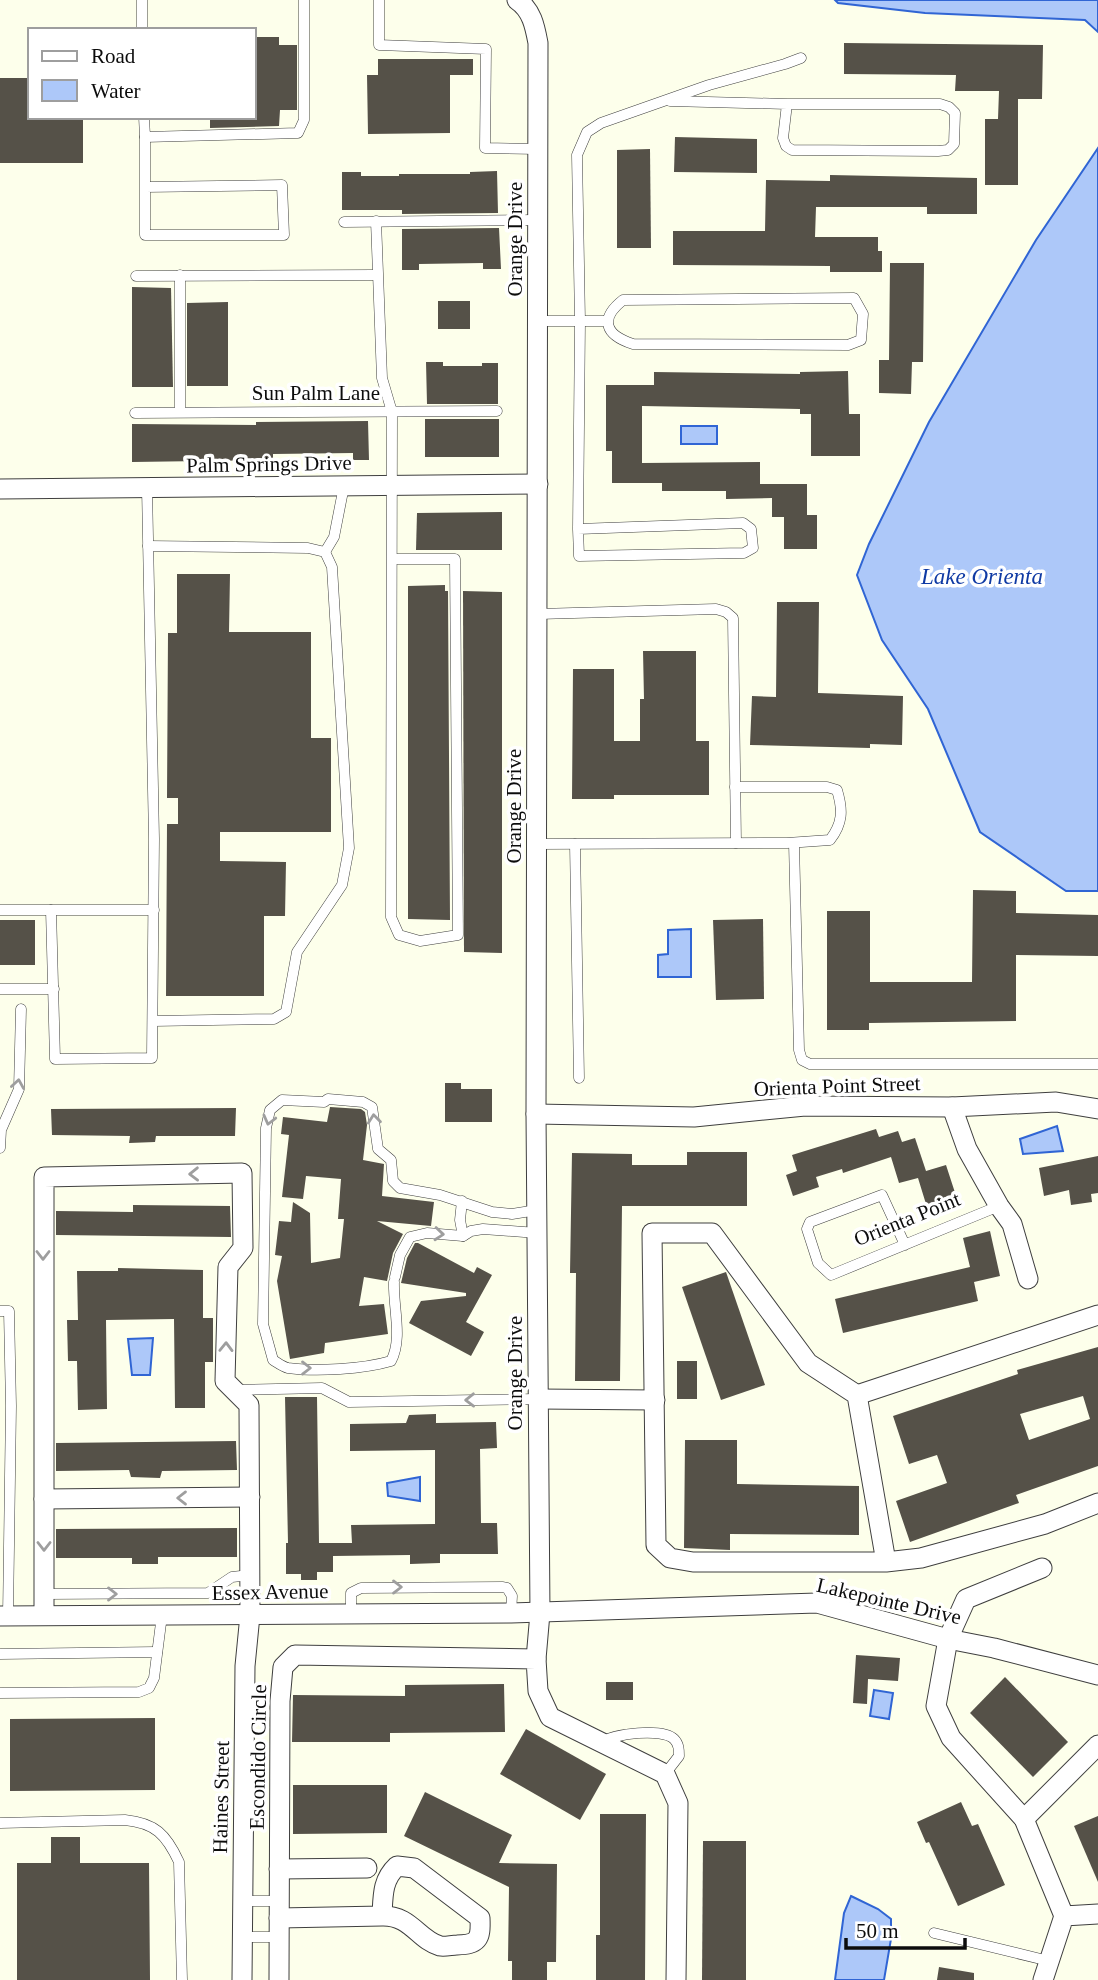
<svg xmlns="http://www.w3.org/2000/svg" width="1098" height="1980" font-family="'Times New Roman',serif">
<rect width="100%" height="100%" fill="#fdffeb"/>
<!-- water -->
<g fill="#adc8f9" stroke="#3065d4" stroke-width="2">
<path d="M835 0H1098V32L1085 20 925 13 838 3Z"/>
<path d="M1098 148V891H1066L980 832 928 709 882 640 857 575 869 544 929 422 1036 240Z"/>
<rect x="681" y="426" width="36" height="18"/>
<path d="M691 929V977H658V955L668 954V930Z"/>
<path d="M1057 1126 1063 1151 1023 1154 1020 1139Z"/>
<path d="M153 1338 150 1375H132L128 1339Z"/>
<path d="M420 1477V1501L388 1496 387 1483Z"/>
<path d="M874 1690 893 1693 889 1719 870 1716Z"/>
<path d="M851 1896 878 1909 891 1919V1939L884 1980H835L844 1913Z"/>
</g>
<!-- building -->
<g fill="#555148" fill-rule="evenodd">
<path d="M254 37H279V45H297V110H280L279 126 210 128V117H254Z"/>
<path d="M844 43 1043 45 1042 99H1018V185H985V119H998L999 91H955L956 75 844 74Z"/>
<path d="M378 59H473V75H450V133L368 134 367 75H378Z"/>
<path d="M0 78H30V117H83V163H0Z"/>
<path d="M675 137 757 139V173L674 172Z"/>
<path d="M650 149 651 248H617V150Z"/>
<path d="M497 171 498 213 402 214V210H342V172H361V176H399V174H470V172Z"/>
<path d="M830 175 977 178V214H927V207H816L815 237H878V251H882V272H830V266L673 265V231H765L766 180 830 181Z"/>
<path d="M499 228 501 269H483V263L419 264V270H402V229Z"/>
<path d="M890 263H924L923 362H912L911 394 879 393V360H889Z"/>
<path d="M132 287 171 288 173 387H132Z"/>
<rect x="438" y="301" width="32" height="28"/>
<path d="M228 302V386H187V303Z"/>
<path d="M426 362H443V366H482V363H498V404H427Z"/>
<path d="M848 371 849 414H860V456H811V414H800V409L642 406V463L760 462V484H807V515H817V549H784V517H772V498L726 499V491H662V483H612V451H606V385H654V372L800 374V372Z"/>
<rect x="425" y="419" width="74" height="38"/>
<path d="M368 421 369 460H353V453L273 454V460L132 462V424L256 425V422Z"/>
<path d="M502 512V550H416L417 513Z"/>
<path d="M177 574H230L229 632H311V738H331V832H220V861L286 862 285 916H264V996H166L167 824H178V798H167L168 633H177Z"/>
<path d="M445 585V591H448L450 920 408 919V586Z"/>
<path d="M463 591 502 592V953L464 952Z"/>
<path d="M777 602H819L818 693 903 696 902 745 870 744V748L750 745 752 696 776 697Z"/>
<path d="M643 651H696V741H709V795H614V799H572L573 669H614V741H640V699H644Z"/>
<path d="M973 890 1016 891V913L1098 915V956L1016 955V1021L869 1023V1030H827V911H870V982H972Z"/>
<path d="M763 919 764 999 716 1000 713 920Z"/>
<rect x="0" y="920" width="35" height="45"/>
<path d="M445 1083H461V1089H492V1122H445Z"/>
<path d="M330 1107 361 1109 365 1112 367 1125 363 1160 384 1164 382 1196 434 1202 431 1226 377 1221 403 1234 393 1253 387 1281 364 1277 359 1306 384 1304 388 1334 325 1343 324 1353 290 1359 277 1281 282 1256 275 1255 279 1221 291 1222 293 1202 310 1213 311 1263 340 1258 344 1219H338L341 1179 306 1176 303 1199 282 1197 289 1135 281 1134 283 1117 327 1122Z"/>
<path d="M236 1108 235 1136H156L155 1142 129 1143 130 1136 52 1135 51 1109Z"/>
<path d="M876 1129 879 1137 898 1131 902 1142 915 1138 926 1171 946 1165 960 1208 930 1217 918 1178 899 1183 891 1157 843 1173 842 1169 816 1177 819 1187 793 1196 786 1175 797 1171 792 1155Z"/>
<path d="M687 1152H747V1206H622L620 1381H575L576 1273H570L572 1153 632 1154V1165H687Z"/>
<path d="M1098 1156V1193L1091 1194 1092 1202 1071 1205 1069 1190 1044 1196 1039 1168Z"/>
<path d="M133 1205 230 1206 231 1237 56 1235V1211L133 1212Z"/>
<path d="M990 1231 1000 1276 974 1282 978 1301 843 1333 835 1299 970 1267 963 1238Z"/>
<path d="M415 1243H418L474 1273 477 1267 492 1275 466 1322 484 1332 471 1356 409 1323 421 1301 466 1296V1293L401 1283 407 1258Z"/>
<path d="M118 1268 203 1270V1318H213V1362H205V1408H175L174 1319 106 1320 107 1409 78 1410 77 1361H68L67 1320H78L77 1271H118Z"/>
<path d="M726 1272 765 1385 721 1400 682 1287Z"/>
<path d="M1098 1347V1466L1016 1495 1019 1503 910 1542 896 1501 947 1483 937 1455 909 1464 893 1416 1018 1374 1017 1370ZM1083 1396 1090 1419 1029 1440 1020 1414Z"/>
<rect x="677" y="1361" width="20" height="38"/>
<path d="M285 1397H317L319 1543H352L351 1525 435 1524V1450L350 1451V1424L406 1423 409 1415 436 1414V1423L496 1422 497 1448 480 1449 481 1523H497L498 1554H440V1563L410 1564V1555L333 1556V1572H317V1580H301V1574H286V1543H288Z"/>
<path d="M685 1440H737V1484L859 1486V1535L730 1534V1550L684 1548Z"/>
<path d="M236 1441 237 1470 162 1471 160 1478 131 1477 129 1470 56 1471V1443Z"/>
<path d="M237 1528V1557H158V1564H132V1558H56V1529Z"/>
<path d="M856 1655 900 1658 898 1681 868 1679 867 1704 853 1703Z"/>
<path d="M1005 1677 1068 1742 1033 1777 970 1713Z"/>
<rect x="606" y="1682" width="27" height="18"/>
<path d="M504 1684 505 1732 390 1733V1742H292L293 1695 405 1696V1685Z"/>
<path d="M155 1718V1790L10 1791V1719Z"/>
<path d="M526 1729 606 1774 580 1820 500 1774Z"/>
<path d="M293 1785H387V1833L293 1834Z"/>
<path d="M425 1792 512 1835 499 1863 557 1864 556 1962H547V1980H512V1961H508L509 1887 404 1836Z"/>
<path d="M961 1802 972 1826 978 1824 1005 1885 958 1906 929 1842 926 1843 917 1822Z"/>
<path d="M600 1814H646L645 1980H596V1935H600Z"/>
<path d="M1098 1816V1882L1074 1826Z"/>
<path d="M51 1837H80V1863H149L150 1980H17V1863H51Z"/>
<path d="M703 1841H746V1980H702Z"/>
<path d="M939 1967 974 1973V1980H937Z"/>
</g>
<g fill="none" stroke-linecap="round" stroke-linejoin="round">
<defs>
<g id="lane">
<path d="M142 0V30"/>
<path d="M379 0V45L486 49 485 148 538 149"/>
<path d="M670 101 787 104H940L949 107 955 113 954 144 948 150 938 151 792 150 786 146 783 138 787 104"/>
<path d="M144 117 145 137 298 133 304 120V0"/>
<path d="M145 137V235H284L282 185 145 187"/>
<path d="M376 221 382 378 392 412 391 917 399 935 420 941 458 935 455 559H393"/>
<path d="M344 222 538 220"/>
<path d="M180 275V412"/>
<path d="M136 276 376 275"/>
<path d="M854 298 863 314 861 340 848 345 633 344C605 335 599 319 623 300Z"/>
<path d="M538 321H607"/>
<path d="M135 413 497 411"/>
<path d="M578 529 743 523 751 529 753 548 744 553 579 556 578 529 580 321 577 155 587 132 601 123 709 85 785 64 801 58"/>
<path d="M148 546 308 548 325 552 332 567 349 848 342 885 297 952 286 1012 274 1019 153 1021"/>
<path d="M325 552 334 537 344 486"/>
<path d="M538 614 716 609 726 612 733 618 736 843"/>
<path d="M794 843 799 1050 802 1060 810 1064H1098"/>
<path d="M537 844 787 843 830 840C843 823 843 810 837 790L827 787H735"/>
<path d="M575 844 579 1078"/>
<path d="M0 910H154"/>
<path d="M51 910 55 1059 152 1058 154 839 147 488"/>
<path d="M0 989H54"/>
<path d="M0 1148 1 1130 19 1089 21 1009"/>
<path d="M462 1201 460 1220 463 1236"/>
<path d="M905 1245 882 1195 810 1222 807 1229 818 1263 831 1275 999 1206"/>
<path d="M395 1277 400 1255 410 1237 427 1233 463 1236 471 1231 483 1229 537 1233"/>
<path d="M394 1282C393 1307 403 1339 391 1361 364 1369 316 1372 288 1368 283 1367 278 1363 273 1360L263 1324 266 1128 270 1110 282 1100 324 1102 328 1099 363 1102 372 1107 378 1149 391 1160 393 1181 400 1188 440 1195 492 1212 512 1214 537 1210"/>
<path d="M0 1311H9L11 1406 8 1616"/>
<path d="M234 1390 322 1388 349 1402 538 1399"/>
<path d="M44 1594 208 1593 232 1577 250 1575"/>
<path d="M351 1613V1593L361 1588 502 1587 507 1588 512 1596 511 1613"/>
<path d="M0 1654 157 1652"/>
<path d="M0 1693 139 1692 149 1688 154 1678 162 1615"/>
<path d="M601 1743C613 1733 663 1728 674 1739 679 1744 679 1750 679 1756L665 1774"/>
<path d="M0 1823 125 1820C155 1823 166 1834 179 1862L182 1980"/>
<path d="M243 1901H279"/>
<path d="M934 1933 1049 1961"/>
<path d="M242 1937H279"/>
</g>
<g id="street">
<path d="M517 0C532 10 535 27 538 43L536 1114 540 1613 536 1659"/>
<path d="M0 489 538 484"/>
<path d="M952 1107 967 1149 999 1206 1012 1224 1028 1279"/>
<path d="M536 1114 694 1117 805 1106 952 1107 1056 1102 1098 1109"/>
<path d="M857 1395 1098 1315"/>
<path d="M538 1399 655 1400"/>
<path d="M44 1499 250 1497"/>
<path d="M886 1562 857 1395 808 1363 712 1233H652L656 1545 670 1558 693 1562H886L921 1558 1045 1524 1098 1503"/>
<path d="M1042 1568 966 1599 948 1639 936 1706 951 1738 1024 1819 1064 1916"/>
<path d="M44 1615V1177L242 1173 243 1248 228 1267 225 1381 249 1405 250 1615 245 1666 242 1980"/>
<path d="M0 1616 511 1613 817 1603 948 1639 994 1648 1098 1675"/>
<path d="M1024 1819 1098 1745"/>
<path d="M279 1869 367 1868"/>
<path d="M279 1918 382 1916C411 1915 418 1940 440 1946 445 1947 452 1945 457 1945 478 1944 481 1940 480 1918L414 1868 397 1866C382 1880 383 1896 382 1916"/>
<path d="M279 1980 280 1701 283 1667 295 1655 536 1659 538 1691 550 1717 665 1774 678 1803 676 1980"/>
<path d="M1043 1980 1064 1916 1098 1914"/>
</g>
</defs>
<!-- lane casing -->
<use href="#lane" stroke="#3f3f3f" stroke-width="11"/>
<!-- street casing -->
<use href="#street" stroke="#3f3f3f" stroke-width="21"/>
<!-- lane -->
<use href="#lane" stroke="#fff" stroke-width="10"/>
<!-- street -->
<use href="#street" stroke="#fff" stroke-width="19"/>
</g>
<!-- one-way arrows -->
<defs><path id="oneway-chevron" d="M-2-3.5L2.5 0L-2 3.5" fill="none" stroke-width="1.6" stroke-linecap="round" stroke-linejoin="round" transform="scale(1.75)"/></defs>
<g stroke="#9e9e9e">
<use href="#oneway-chevron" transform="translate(18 1084) rotate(-81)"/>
<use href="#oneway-chevron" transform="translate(374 1119) rotate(-96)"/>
<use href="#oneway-chevron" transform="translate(269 1120) rotate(104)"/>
<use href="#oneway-chevron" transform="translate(194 1174) rotate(179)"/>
<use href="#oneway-chevron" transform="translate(439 1234) rotate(5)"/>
<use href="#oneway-chevron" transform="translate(43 1255) rotate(90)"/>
<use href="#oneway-chevron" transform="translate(226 1347) rotate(-89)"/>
<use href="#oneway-chevron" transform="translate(306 1368)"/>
<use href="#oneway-chevron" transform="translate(470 1400) rotate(179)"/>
<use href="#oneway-chevron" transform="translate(182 1498) rotate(180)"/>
<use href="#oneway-chevron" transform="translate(44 1546) rotate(90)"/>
<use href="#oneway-chevron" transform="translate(397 1587)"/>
<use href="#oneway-chevron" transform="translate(112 1594)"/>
</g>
<g text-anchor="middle" stroke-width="7" stroke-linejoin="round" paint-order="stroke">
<!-- street labels -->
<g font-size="21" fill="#0c0c0c" stroke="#fff">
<text transform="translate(515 239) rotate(-90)" y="7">Orange Drive</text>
<text x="316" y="400">Sun Palm Lane</text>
<text transform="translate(269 464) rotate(-1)" y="7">Palm Springs Drive</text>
<text transform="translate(514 806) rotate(-90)" y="7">Orange Drive</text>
<text transform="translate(837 1086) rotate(-2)" y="7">Orienta Point Street</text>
<text transform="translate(907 1219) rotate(-22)" y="7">Orienta Point</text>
<text transform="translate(515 1373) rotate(-90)" y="7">Orange Drive</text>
<text transform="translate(270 1592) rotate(-1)" y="7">Essex Avenue</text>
<text transform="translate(889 1601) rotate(13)" y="7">Lakepointe Drive</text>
<text transform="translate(258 1757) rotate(-89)" y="7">Escondido Circle</text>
<text transform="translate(221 1797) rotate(-89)" y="7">Haines Street</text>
</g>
<!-- water labels -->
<g font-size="23" font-style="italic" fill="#0f3aa4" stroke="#fff">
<text x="982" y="584">Lake Orienta</text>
</g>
</g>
<!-- legend -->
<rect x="28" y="28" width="228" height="91" fill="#ffffff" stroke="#9e9e9e" stroke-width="2"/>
<rect x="42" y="51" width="35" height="10" fill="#ffffff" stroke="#9e9e9e" stroke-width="2"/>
<text x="91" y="63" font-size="21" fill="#0c0c0c">Road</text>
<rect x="42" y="80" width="35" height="21" fill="#adc8f9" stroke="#9e9e9e" stroke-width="2"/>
<text x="91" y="98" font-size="21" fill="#0c0c0c">Water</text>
<!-- scale -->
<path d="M846 1938v10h119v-10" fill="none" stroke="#0c0c0c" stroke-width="3.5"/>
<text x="856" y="1938" font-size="21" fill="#0c0c0c" stroke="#ffffff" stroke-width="5" paint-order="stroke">50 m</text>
</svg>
